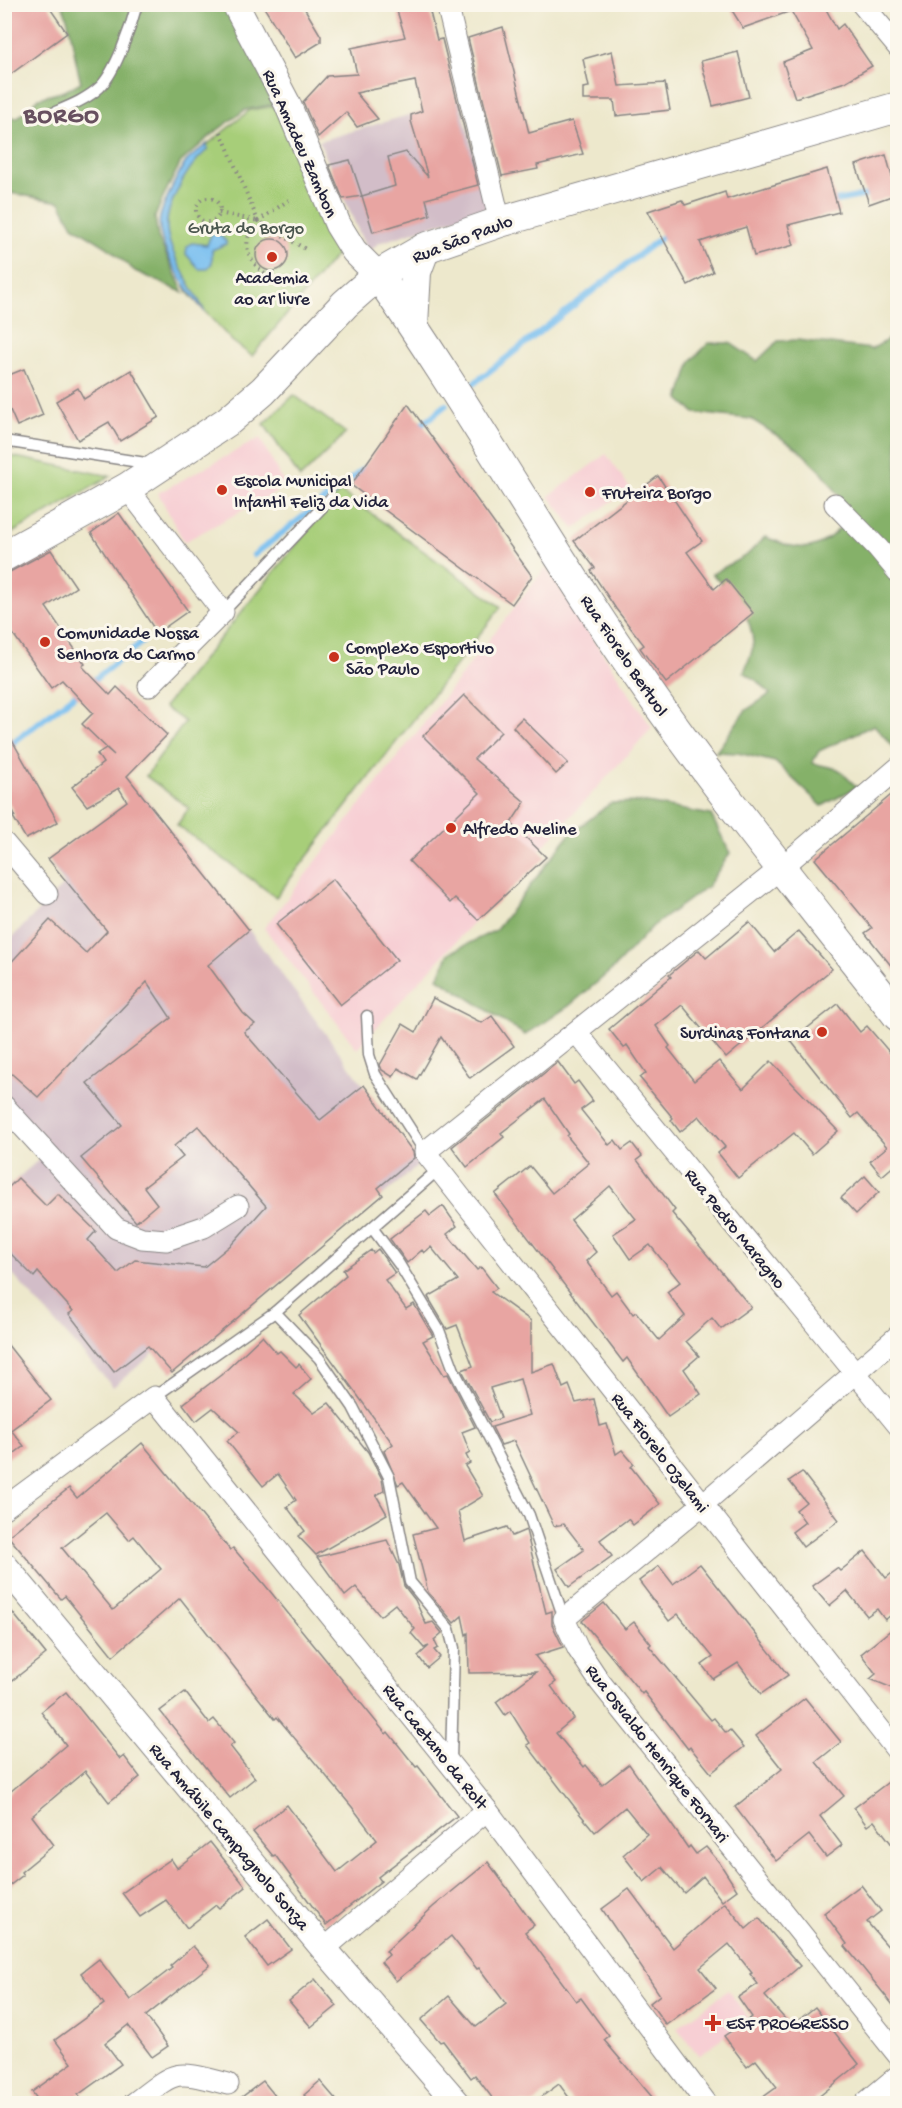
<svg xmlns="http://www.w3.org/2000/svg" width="902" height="2108" font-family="'Gochi Hand',sans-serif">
<rect width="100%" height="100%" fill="#fbf7ec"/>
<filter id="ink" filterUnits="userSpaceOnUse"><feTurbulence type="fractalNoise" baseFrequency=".0167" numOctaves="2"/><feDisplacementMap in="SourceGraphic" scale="12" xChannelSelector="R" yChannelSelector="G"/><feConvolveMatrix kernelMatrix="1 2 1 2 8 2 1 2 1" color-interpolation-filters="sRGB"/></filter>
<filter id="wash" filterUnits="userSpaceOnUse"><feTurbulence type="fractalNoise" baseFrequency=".008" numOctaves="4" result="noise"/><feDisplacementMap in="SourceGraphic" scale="24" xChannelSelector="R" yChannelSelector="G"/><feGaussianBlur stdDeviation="1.35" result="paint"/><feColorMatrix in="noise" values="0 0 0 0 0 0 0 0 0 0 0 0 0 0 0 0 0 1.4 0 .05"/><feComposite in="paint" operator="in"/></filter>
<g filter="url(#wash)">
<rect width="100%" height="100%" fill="#ede8cc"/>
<!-- built -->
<g fill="#f7cfd4">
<path d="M260 438 286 487 184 542 158 493Z"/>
<path d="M606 454 630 488 574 529 549 496Z"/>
<path d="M546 567 652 728 357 1049 264 928Z"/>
<path d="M728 1990 748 2017 699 2056 677 2028Z"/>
</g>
<!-- industrial -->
<g fill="#d2bdc8">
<path d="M460 100 488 208 379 243 368 253 319 141Z"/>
<path d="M140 791 249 930 421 1163 172 1373 154 1353 113 1387 5 1266V1189L42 1157 5 1097V945L64 884 48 859Z"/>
</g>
<!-- green -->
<g fill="#a7ce79" stroke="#64785a" stroke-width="1.5">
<path d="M281 105 342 248 252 356 232 341 189 294 170 257 163 238 160 218 186 162 250 110Z"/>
<path d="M294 395 346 433 300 478 264 424Z"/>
<path d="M5 455 111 476 5 537Z"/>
<path d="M340 491 501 607 276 897 177 825 189 808 146 776 185 722 164 707Z"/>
</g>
<!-- forest -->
<g fill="#85b169" stroke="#546a52" stroke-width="1.5">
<path d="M62 4 230 5 276 104 245 110 215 132 181 162 163 197 155 217 158 237 184 293 135 271 107 247 73 226 60 202 5 192 4 116 17 118 39 98 65 91 81 82C73 57 73 28 62 4Z"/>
<path d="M897 334V751L874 725 819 751 812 763 838 769 857 787 822 806 775 762 738 753 716 752 745 711 770 694 761 684 744 672C747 664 752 654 753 646 754 617 731 592 712 574L747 555 765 537C801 551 817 555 844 523L842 500 823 473 797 448 751 419 695 413 679 399 691 361 709 343H730L757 361 778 341 797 340 872 349Z"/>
<path d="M641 802 711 815 730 853 708 886 653 926 614 968 569 1006 525 1035 438 978 449 953 496 930 569 835 611 803Z"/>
</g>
<!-- water -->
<g fill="#79bff0" stroke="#4e7096" stroke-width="1.5">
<path d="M207 144V150C193 162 185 174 177 191 172 202 166 214 167 227 167 252 194 289 205 312 188 292 155 245 160 217 163 205 178 173 186 162 191 156 200 150 207 144Z"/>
<path d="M216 232 226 241V244L212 250V263L207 269H199L186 254 187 247 192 243 207 245 211 235Z"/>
</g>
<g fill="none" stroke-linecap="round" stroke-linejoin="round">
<!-- stream -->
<g stroke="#79bff0" stroke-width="6">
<path d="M830 202 873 194"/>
<path d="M473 384 667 233"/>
<path d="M416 429 446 405"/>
<path d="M254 555 365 468"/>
<path d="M90 683 142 642"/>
<path d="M7 747 80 691"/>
</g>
</g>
<g id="blocks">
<!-- building -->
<g fill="#e8a5a2" fill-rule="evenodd">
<path d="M4 4H47L67 33 4 79Z"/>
<path d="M262 4H302L321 36V42L295 58Z"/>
<path d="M395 4H428L437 40 442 39 478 185 426 199 430 215 373 232 362 196 343 199 329 165 350 160 362 196 395 186 388 157 406 152 428 177 411 121V115L422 111 415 81 356 93 378 119 357 127 346 112 318 137 303 102 327 76 357 74 351 48 405 37Z"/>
<path d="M728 4H823L837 29 843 24 872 66 845 82 795 98 783 62 813 50 791 11 743 28Z"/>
<path d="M503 27 529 133 572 121 583 154 537 165 538 169 502 176 468 38Z"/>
<path d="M612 51 619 86 665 83 670 110 616 116 614 100H583V88L589 87 583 59Z"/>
<path d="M738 52 749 97 713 106 701 61Z"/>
<path d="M886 155 897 194 869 204 856 165Z"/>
<path d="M827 169 839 212 788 225 794 245 754 256 746 227 700 242 713 272 688 285 648 211 682 200 685 205 725 192 727 199Z"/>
<circle cx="272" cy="255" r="16"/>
<path d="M24 369 43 415 17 426 4 396V377Z"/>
<path d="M131 370 159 417 120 441 109 422 78 440 56 401 78 388 84 399Z"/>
<path d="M408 404 532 576 512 604 351 485Z"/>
<path d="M658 476 702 541 687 552 714 589 726 579 753 613 666 683 640 648 644 645 616 609 591 571 595 568 574 541Z"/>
<path d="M119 513 188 611 157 633 91 533Z"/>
<path d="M51 550 76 587 46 607 85 664 82 666 110 695 117 687 167 735 127 776 249 930 208 965 243 1013 255 1024 244 1032 320 1120 364 1085 413 1152 414 1158 378 1188 383 1195 172 1373 148 1346 114 1372 69 1314 73 1311 38 1272 34 1277 4 1247V1192L18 1178 46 1206 58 1194 96 1231 88 1240 118 1273 135 1260 204 1267 232 1244 266 1206 198 1126 174 1146 183 1157 144 1187 157 1204 136 1222 81 1158 122 1125 87 1083 171 1018 147 982 38 1097 4 1067V970L50 920 86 953 107 931 48 859 127 801 119 788 87 806 72 787 103 763 97 754 106 748 114 755 82 724 93 713 62 680 51 688 4 621V575Z"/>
<path d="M464 695 501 732 474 759 525 802 511 823 546 857 478 920 455 898 450 903 409 861 480 793 423 736Z"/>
<path d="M522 718 568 763 556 774 513 727Z"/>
<path d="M4 726 58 822 26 839 13 817 15 816 4 792Z"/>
<path d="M897 790V973L865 933 872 928 815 859Z"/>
<path d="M333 879 397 960 340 1005 276 924Z"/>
<path d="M749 922 774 952 799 931 832 969 726 1058 682 1005 656 1026 670 1046 668 1048 694 1081 719 1061 743 1089 771 1061 838 1131 812 1154 794 1133 738 1178 718 1153 725 1147 699 1116 680 1132 671 1120 673 1118 640 1078 646 1073 627 1045 624 1048 609 1029 671 977 669 975 699 950 706 958Z"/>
<path d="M433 998 482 1023 492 1016 514 1046 470 1078 441 1037 417 1079 398 1068 393 1077 382 1070 380 1065 403 1024 416 1032Z"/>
<path d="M838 1004 860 1032 867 1026 897 1061V1163L882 1176 870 1161 887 1147 858 1113 852 1118 791 1041Z"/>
<path d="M558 1062 574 1084 578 1081 593 1101 581 1110 609 1145 615 1140 622 1150 632 1143 642 1156 637 1160 675 1210 672 1213 751 1307 721 1329 712 1318 686 1341 699 1356 684 1369 701 1394 668 1417 627 1358 623 1362 495 1194 530 1166 552 1193 589 1163 567 1136 569 1134 545 1099 501 1133 504 1137 467 1167 452 1147ZM610 1186 636 1219 613 1234 630 1259 650 1245 680 1282 667 1292 685 1316 659 1340 636 1312 633 1314 616 1291 611 1295 586 1261 596 1252 571 1220Z"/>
<path d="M865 1176 879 1192 856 1214 841 1198Z"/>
<path d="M443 1206 457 1226 447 1234 477 1270 481 1267 497 1288 491 1292 531 1321V1372L554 1364 563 1388 569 1385 576 1403 594 1399 600 1426 607 1424 616 1454 622 1450 634 1464 631 1467 660 1504 633 1525 628 1519 600 1540 612 1556 569 1587 557 1569 584 1550 564 1524 554 1526 514 1441 501 1445 492 1427 530 1415 520 1379 490 1388 501 1418 490 1422 462 1370 473 1366 457 1325 447 1329 428 1297 458 1280 431 1247 424 1253 422 1250 407 1263 390 1239 426 1211 430 1216Z"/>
<path d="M378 1249 395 1273 385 1280 406 1309 414 1304 433 1336 423 1341 444 1375 448 1374 475 1427 462 1432 470 1453 466 1455 470 1463 465 1466 483 1496 458 1511 465 1541 507 1527 512 1536 526 1530 546 1613 552 1611V1624L563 1647 535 1656 556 1682 551 1686 574 1718 556 1733 584 1767 586 1765 602 1785 629 1764 688 1848 690 1846 696 1854 706 1847 719 1862 737 1890 722 1901 703 1876 684 1893 662 1867 644 1882 623 1855 647 1834 625 1807 595 1832 580 1814 527 1745 530 1743 510 1711 505 1715 496 1702 536 1672 469 1673 468 1633 466 1635 462 1616 454 1623 428 1592 413 1534 436 1528 403 1482 398 1485 384 1451 393 1444 299 1315 346 1275 343 1270 371 1250 373 1253Z"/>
<path d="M262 1336 277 1353 280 1351 296 1367 299 1364 311 1379 294 1394 314 1413 329 1403 368 1452 382 1479 384 1491 376 1495 387 1514 316 1555 298 1536 305 1531 287 1507 296 1500 278 1474 263 1486 227 1441 239 1432 213 1408 196 1421 183 1404 221 1375Z"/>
<path d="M4 1340 51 1400 11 1430 24 1446 4 1461Z"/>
<path d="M142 1443 230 1550 233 1548 265 1585 386 1734 388 1732 416 1767 418 1766 457 1816 378 1877 381 1881 326 1925 275 1855 273 1856 253 1832 287 1805 337 1872 377 1840 352 1807 277 1717 275 1719 180 1598 113 1656 65 1596 61 1599 8 1536 69 1488 77 1498ZM106 1513 129 1540 134 1536 161 1569 113 1610 62 1548Z"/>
<path d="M802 1472 839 1520 803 1547 792 1532 805 1522 796 1510 806 1502 789 1481Z"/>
<path d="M387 1540 399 1565 404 1586 415 1600 426 1624 433 1622 442 1633 434 1640 438 1648 434 1650 440 1657 427 1668 418 1656 429 1646 424 1648 411 1633 415 1629 395 1604 380 1616 356 1587 345 1596 317 1557Z"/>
<path d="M865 1551 886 1578 897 1569V1610L885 1620 877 1609 867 1616 847 1591 829 1606 812 1586 837 1568 840 1571Z"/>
<path d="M700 1564 788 1675 761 1694 738 1663 713 1679 702 1665 713 1657 678 1614 669 1621 639 1581 659 1566 673 1584Z"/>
<path d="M4 1602 46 1654 4 1687Z"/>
<path d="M604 1603 625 1629 634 1622 651 1644 649 1646 711 1720 714 1718 726 1733 730 1730 744 1747 711 1773 690 1747 688 1749 644 1692 642 1694 582 1621Z"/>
<path d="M897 1625V1690L870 1679 876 1674 861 1654Z"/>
<path d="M66 1692 120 1759 124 1756 140 1777 109 1802 85 1771 32 1816 54 1845 21 1872 23 1875 4 1890V1797L66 1745 41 1712Z"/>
<path d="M185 1692 209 1723 214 1719 234 1743 230 1746 255 1778 230 1798 160 1711Z"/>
<path d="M805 1698 841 1742 816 1762 844 1796 820 1816 842 1845 826 1857 809 1835 776 1861 735 1807 782 1769 756 1736Z"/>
<path d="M891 1780 897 1789V1851L874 1821 867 1826 854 1808Z"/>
<path d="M210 1842 246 1887 219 1908 216 1905 187 1928 166 1900 140 1917 122 1893 171 1859 177 1868Z"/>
<path d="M488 1862 534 1925 525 1932 576 2001 581 1998 609 2036 604 2040 652 2097 644 2103H573L559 2084 533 2103H496L475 2075 471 2078 443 2041 440 2042 421 2020 449 1996 476 2027 506 2004 479 1968 477 1969 451 1936 396 1981 381 1962 389 1955 386 1951 433 1907Z"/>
<path d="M861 1885 881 1911 867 1922 897 1957V2010L845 1946 847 1944 824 1913Z"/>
<path d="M629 1889 673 1948 725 1903 746 1929 759 1918 800 1966 765 1996 791 2026 815 2007 859 2064 811 2103H755L777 2087 756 2060 747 2067 724 2036 752 2017 738 1997 758 1984 750 1974 752 1973 729 1944 700 1968 716 1988 666 2025 650 2003 660 1995 602 1909Z"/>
<path d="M268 1919 291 1949 267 1966 245 1937Z"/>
<path d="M193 1946 210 1965 146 2016 168 2046 152 2057 128 2025 105 2043 121 2064 78 2095 84 2103H40L32 2092 72 2063 55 2040 104 2004 81 1973 99 1959 130 2000 172 1968 170 1966Z"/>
<path d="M315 1979 337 2006 311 2027 289 2001Z"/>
<path d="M263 2081 281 2103H234Z"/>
<path d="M320 2081 339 2103H311L304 2095Z"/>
</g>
</g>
</g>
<g filter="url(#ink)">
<use href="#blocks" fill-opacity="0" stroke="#888584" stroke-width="1.5"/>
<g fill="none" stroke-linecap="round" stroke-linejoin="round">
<defs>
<g id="service">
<path d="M46 116C64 108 85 101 100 87 116 71 131 27 137 4"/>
<path d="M4 441 152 464"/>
<path d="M223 612 330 499"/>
<path d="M367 1016 369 1055 375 1074 425 1152"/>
<path d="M373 1229 399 1264 439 1330 454 1370 529 1515 564 1619"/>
<path d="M275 1312 319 1358 353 1407 389 1477 410 1582 449 1629 454 1648 451 1761"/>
<path d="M154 1397 275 1312 439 1169"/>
</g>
<g id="minor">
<path d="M447 4 500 222"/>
<path d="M862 4 898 47"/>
<path d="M127 488 223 612 149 686"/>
<path d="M835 504 878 548 898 572"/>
<path d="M898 768 781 868 425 1152 898 1752"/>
<path d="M4 843 47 894"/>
<path d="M576 1032 898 1425"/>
<path d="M4 1106 116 1228 142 1238 166 1240 204 1227 238 1206"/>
<path d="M898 1336 703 1504 564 1619 578 1649 600 1682 898 2055"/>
<path d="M4 1508 154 1397 487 1810 707 2104"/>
<path d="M324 1949 487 1810"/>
<path d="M133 2104C179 2069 172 2070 228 2084"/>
</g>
<g id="tertiary">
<path d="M235 4 287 103 338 225 354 251 378 275"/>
<path d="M4 1565 324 1949 458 2104"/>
<path d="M868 2104 898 2079"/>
</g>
<g id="secondary">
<path d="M378 275C457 388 526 508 602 623 692 760 797 888 898 1016"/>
<path d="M413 325 416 272 425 248"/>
<path d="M4 556 127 488 228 421 263 391 345 304 378 275 425 248 500 222 898 107"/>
</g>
</defs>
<!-- service casing -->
<use href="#service" stroke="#888584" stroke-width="13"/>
<!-- minor casing -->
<use href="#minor" stroke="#888584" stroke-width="23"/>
<!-- tertiary casing -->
<use href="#tertiary" stroke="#888584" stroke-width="28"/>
<!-- secondary casing -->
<use href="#secondary" stroke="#888584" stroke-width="32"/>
<!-- path -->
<g stroke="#888584" stroke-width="4" stroke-dasharray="1.5 4.5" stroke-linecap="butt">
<path d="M221 132 258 221"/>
<circle cx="208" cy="210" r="12"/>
<path d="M289 200 258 221 307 250"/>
<path d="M219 213 258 221"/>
<path d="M258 221C233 249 256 272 283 285"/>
</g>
<!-- service -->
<use href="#service" stroke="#fff" stroke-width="10"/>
<!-- minor -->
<use href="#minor" stroke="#fff" stroke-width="21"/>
<!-- tertiary -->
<use href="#tertiary" stroke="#fff" stroke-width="26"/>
<!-- secondary -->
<use href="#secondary" stroke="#fff" stroke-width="30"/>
</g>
</g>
<!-- markers -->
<g fill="#c8321e" stroke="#fbf7ec" stroke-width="2">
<circle cx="272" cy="257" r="6"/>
<circle cx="222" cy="490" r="6"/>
<circle cx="590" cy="492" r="6"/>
<circle cx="45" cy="642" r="6"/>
<circle cx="334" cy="657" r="6"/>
<circle cx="451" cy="828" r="6"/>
<circle cx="822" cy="1032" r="6"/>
<path d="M710 2014h6v6h6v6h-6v6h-6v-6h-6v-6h6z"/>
</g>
<g text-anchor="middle" stroke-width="6" stroke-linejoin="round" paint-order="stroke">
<!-- street labels -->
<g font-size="18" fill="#22223b" stroke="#fbf7ec">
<text transform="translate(301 143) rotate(66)" y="6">Rua Amadeu Zambon</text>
<text transform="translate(462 238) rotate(-21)" y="6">Rua São Paulo</text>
<text transform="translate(625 655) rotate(56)" y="6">Rua Fiorelo Bertuol</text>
<text transform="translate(736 1228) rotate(51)" y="6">Rua Pedro Maragno</text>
<text transform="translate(661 1452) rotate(52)" y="6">Rua Fiorelo Ozelami</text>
<text transform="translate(436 1746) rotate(51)" y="6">Rua Caetano da Rolt</text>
<text transform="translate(658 1753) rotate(52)" y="6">Rua Osvaldo Henrique Fornari</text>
<text transform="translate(230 1836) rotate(50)" y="6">Rua Amábile Campagnolo Sonza</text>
</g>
<!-- park labels -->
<g font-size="18" fill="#4a564e" stroke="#fbf7ec">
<text x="246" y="233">Gruta do Borgo</text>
</g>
<!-- poi labels -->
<g font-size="18" fill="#22223b" stroke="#fbf7ec" text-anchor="start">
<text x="272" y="283" text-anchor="middle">Academia<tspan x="272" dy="21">ao ar livre</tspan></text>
<text x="234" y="486">Escola Municipal<tspan x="234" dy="21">Infantil Feliz da Vida</tspan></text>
<text x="602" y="498">Fruteira Borgo</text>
<text x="57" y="638">Comunidade Nossa<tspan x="57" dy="21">Senhora do Carmo</tspan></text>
<text x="346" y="653">Complexo Esportivo<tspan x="346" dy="21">São Paulo</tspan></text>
<text x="463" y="834">Alfredo Aveline</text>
<text x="810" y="1038" text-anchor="end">Surdinas Fontana</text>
<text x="726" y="2029">ESF PROGRESSO</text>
</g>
<!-- district labels -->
<g font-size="24" font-weight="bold" letter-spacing="1.5" fill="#67505f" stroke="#fbf7ec">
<text x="62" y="122">BORGO</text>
</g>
</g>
<!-- margin -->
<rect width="902" height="2108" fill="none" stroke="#fbf7ec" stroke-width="24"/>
</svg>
